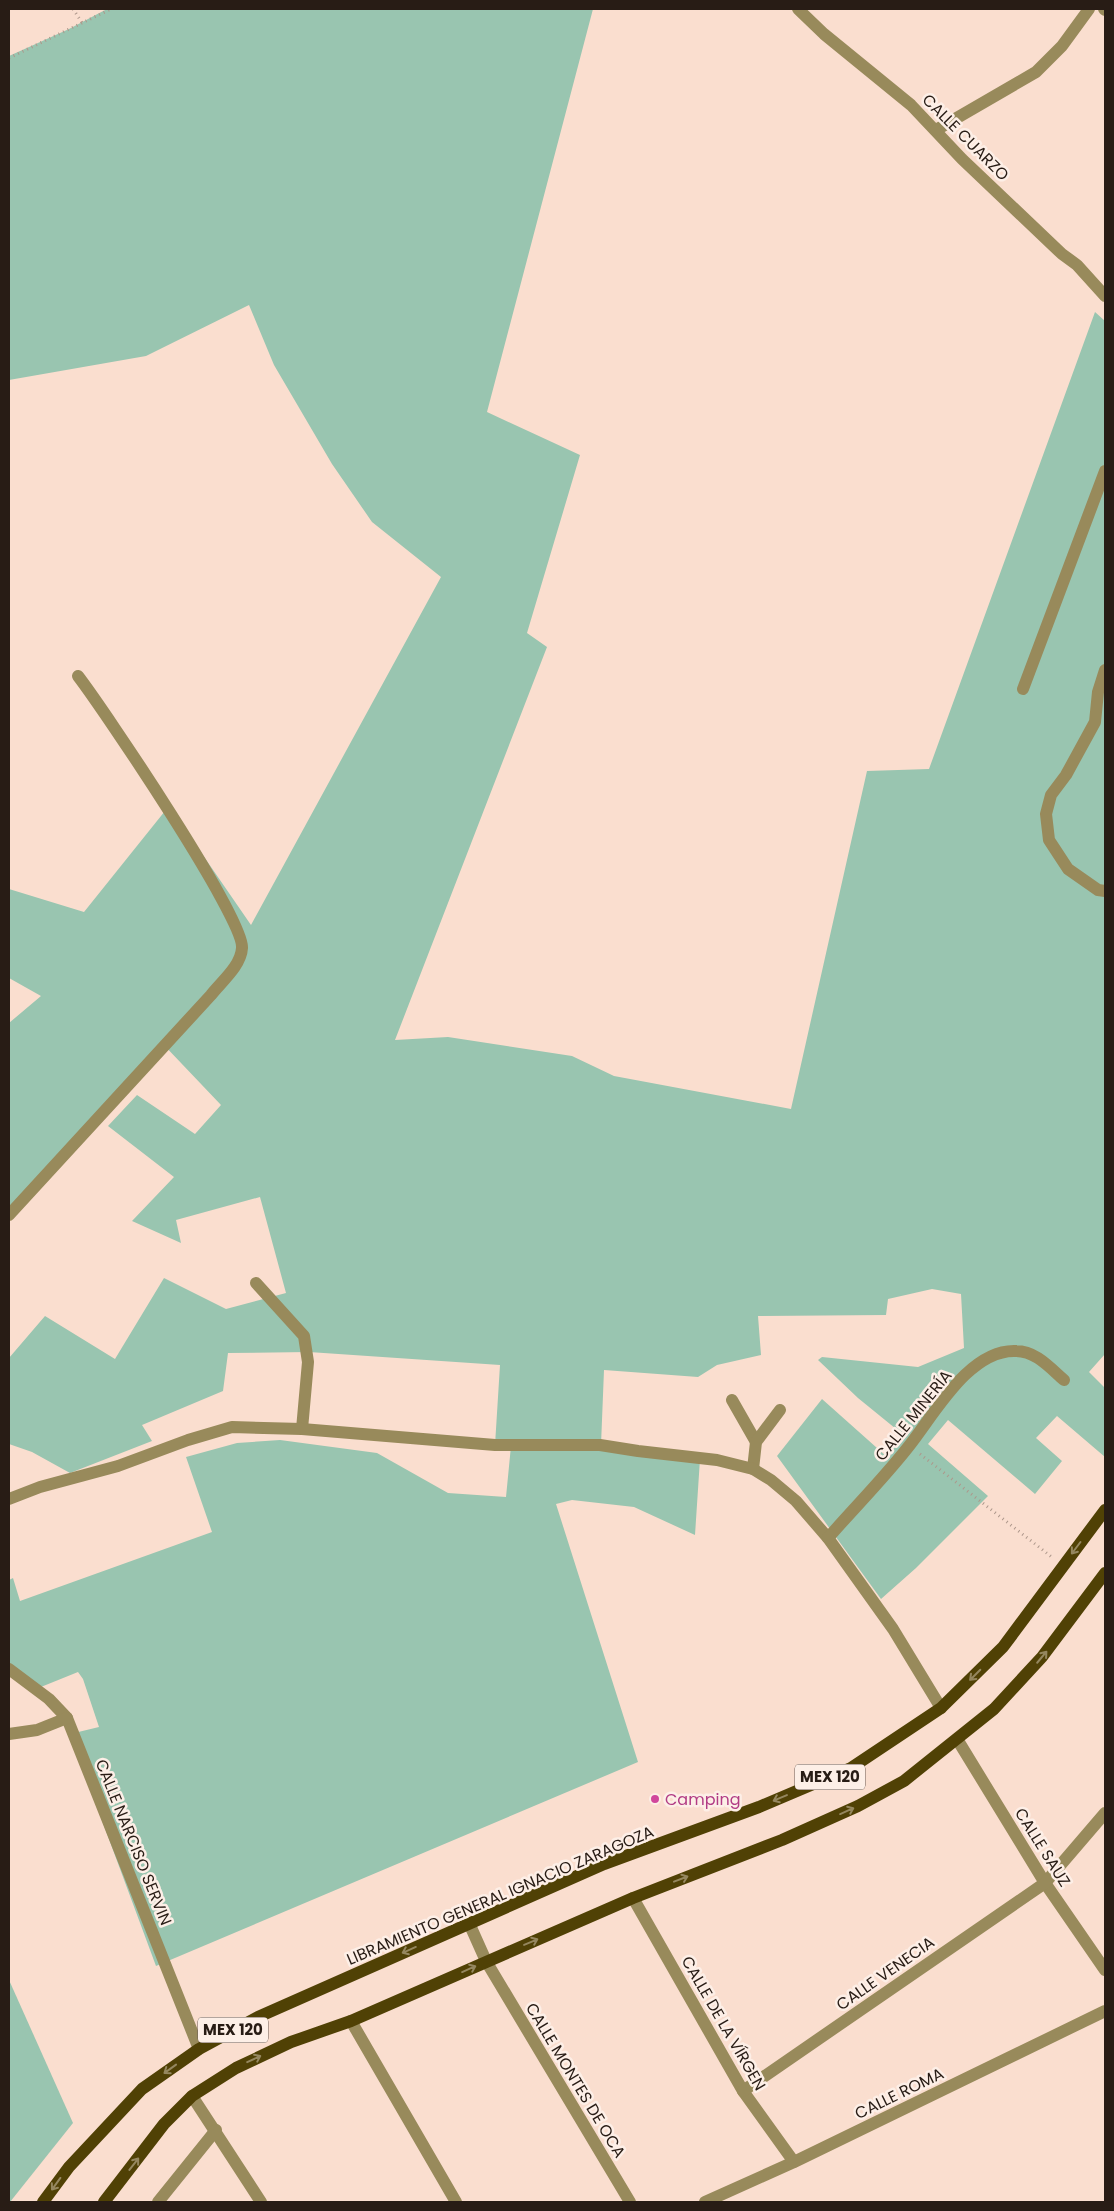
<svg xmlns="http://www.w3.org/2000/svg" width="1114" height="2211" font-family="Poppins,sans-serif">
<rect width="100%" height="100%" fill="#fadecf"/>
<!-- green -->
<g fill="#99c5b0">
<path d="M107 9H593L487 412 580 455 527 633 547 647 395 1040 448 1037 572 1056 614 1076 791 1109 867 771 929 769 1095 312 1105 321V1354L1089 1372 1105 1388V1457L1057 1416 1036 1438 1062 1461 1035 1494 948 1420 928 1444 988 1496 916 1568 881 1599 777 1456 822 1399 886 1456 901 1433 858 1398 818 1360 822 1357 918 1367 964 1348 961 1294 932 1289 888 1299 886 1315 758 1316 761 1355 717 1365 698 1377 604 1370 601 1445 700 1459 695 1535 634 1507 572 1500 556 1504 638 1762 156 1966 70 1734 99 1727 83 1679 78 1672 31 1691 9 1676V1580L13 1578 20 1601 212 1532 186 1457 237 1443 280 1440 377 1453 448 1493 506 1497 511 1446 495 1445 500 1365 309 1352 228 1353 223 1391 142 1425 152 1441 70 1473 32 1452 9 1444V1358L45 1316 115 1359 164 1278 226 1309 286 1293 260 1197 176 1220 181 1243 132 1221 174 1177 108 1126 137 1095 195 1134 221 1105 162 1043 9 1216V1023L41 996 9 978V889L84 912 169 806 251 925 441 577 372 522 332 464 274 365 249 305 146 356 9 380V56L69 29Z"/>
<path d="M9 1980 73 2123 10 2202H9Z"/>
</g>
<g fill="none" stroke-linecap="round" stroke-linejoin="round">
<!-- path -->
<g stroke="#ad978b" stroke-width="3" stroke-dasharray="1 4" stroke-linecap="butt">
<path d="M73 9 83 24"/>
<path d="M9 58 111 9"/>
<path d="M920 1454 1053 1558"/>
</g>
<!-- street -->
<g stroke="#988a5b" stroke-width="12">
<path d="M798 9 824 34 911 105 962 159 1062 254 1077 265 1105 296"/>
<path d="M1104 9 1105 10"/>
<path d="M936 130 1036 72 1062 46 1089 9"/>
<path d="M1105 670 1098 692 1095 722 1066 775 1051 795 1046 814 1049 840 1068 869 1098 890 1105 891"/>
<path d="M1023 689 1105 471"/>
<path d="M9 1215 211 995C221 982 241 966 242 948 245 919 104 710 78 676"/>
<path d="M256 1283 304 1336 308 1362 302 1429"/>
<path d="M732 1400 756 1442"/>
<path d="M753 1469 756 1442 780 1410"/>
<path d="M9 1499 40 1487 118 1466 188 1440 232 1427 302 1429 495 1445H600L638 1451 717 1460 753 1469 771 1480 796 1501 828 1538 893 1629 941 1708"/>
<path d="M828 1538C855 1507 884 1478 909 1446 934 1415 969 1349 1016 1351 1036 1351 1050 1368 1064 1380"/>
<path d="M9 1669 49 1699 67 1718 199 2049"/>
<path d="M9 1734 37 1730 67 1718"/>
<path d="M957 1739 1045 1883 1105 1970"/>
<path d="M633 1898 743 2091 794 2162"/>
<path d="M469 1923 486 1961 630 2202"/>
<path d="M351 2021 456 2202"/>
<path d="M743 2091 1045 1883 1105 1813"/>
<path d="M192 2096 261 2202"/>
<path d="M158 2202 216 2130"/>
<path d="M705 2202 794 2162 1105 2011"/>
</g>
<!-- primary -->
<g stroke="#504105" stroke-width="12">
<path d="M43 2202 69 2167 142 2089 199 2049 258 2017 604 1864 759 1807 851 1768 941 1708 1003 1647 1105 1510"/>
<path d="M104 2202 164 2124 192 2096 236 2068 291 2042 351 2021 633 1898 782 1840 858 1806 904 1781 994 1709 1042 1657 1105 1573"/>
</g>
</g>
<!-- one-way arrows -->
<defs><path id="oneway-shaft" d="M-6 0H5M1.5-3L5.5 0L1.5 3" fill="none" stroke-width="1.6" stroke-linecap="round" stroke-linejoin="round" transform="scale(1.25)"/></defs>
<g stroke="#95875f">
<use href="#oneway-shaft" transform="translate(1076 1548) rotate(127)"/>
<use href="#oneway-shaft" transform="translate(1042 1657) rotate(-50)"/>
<use href="#oneway-shaft" transform="translate(975 1675) rotate(135)"/>
<use href="#oneway-shaft" transform="translate(780 1798) rotate(157)"/>
<use href="#oneway-shaft" transform="translate(847 1811) rotate(-24)"/>
<use href="#oneway-shaft" transform="translate(681 1879) rotate(-21)"/>
<use href="#oneway-shaft" transform="translate(531 1942) rotate(-23)"/>
<use href="#oneway-shaft" transform="translate(409 1950) rotate(156)"/>
<use href="#oneway-shaft" transform="translate(469 1969) rotate(-24)"/>
<use href="#oneway-shaft" transform="translate(254 2059) rotate(-25)"/>
<use href="#oneway-shaft" transform="translate(170 2069) rotate(144)"/>
<use href="#oneway-shaft" transform="translate(134 2164) rotate(-52)"/>
<use href="#oneway-shaft" transform="translate(56 2184) rotate(126)"/>
</g>
<!-- markers -->
<circle fill="#d1479c" stroke="#fdefe7" stroke-width="2" cx="655" cy="1799" r="5"/>
<g text-anchor="middle" stroke-width="5" stroke-linejoin="round" paint-order="stroke">
<!-- shield labels -->
<g fill="#fdefe7" stroke="#685b54" stroke-width="1">
<rect x="795" y="1764.5" width="70" height="25" rx="4"/>
<rect x="198" y="2017.5" width="70" height="25" rx="4"/>
</g>
<g font-size="15" font-weight="bold" fill="#281c15">
<text x="830" y="1782">MEX 120</text>
<text x="233" y="2035">MEX 120</text>
</g>
<!-- street labels -->
<g font-size="16" fill="#281c15" stroke="#fdefe7">
<text transform="translate(966 137) rotate(45)" y="6">CALLE CUARZO</text>
<text transform="translate(913 1415) rotate(-51)" y="6">CALLE MINERÍA</text>
<text transform="translate(134 1842) rotate(68)" y="6">CALLE NARCISO SERVIN</text>
<text transform="translate(1043 1847) rotate(58)" y="6">CALLE SAUZ</text>
<text transform="translate(500 1895) rotate(-23)" y="6">LIBRAMIENTO GENERAL IGNACIO ZARAGOZA</text>
<text transform="translate(885 1973) rotate(-35)" y="6">CALLE VENECIA</text>
<text transform="translate(724 2023) rotate(60)" y="6">CALLE DE LA VÍRGEN</text>
<text transform="translate(576 2080) rotate(59)" y="6">CALLE MONTES DE OCA</text>
<text transform="translate(899 2093) rotate(-26)" y="6">CALLE ROMA</text>
</g>
<!-- hotel labels -->
<g font-size="16" fill="#b23c85" stroke="#fdefe7" text-anchor="start">
<text x="665" y="1805">Camping</text>
</g>
</g>
<!-- border -->
<rect width="1114" height="2211" fill="none" stroke="#281c15" stroke-width="20"/>
</svg>
